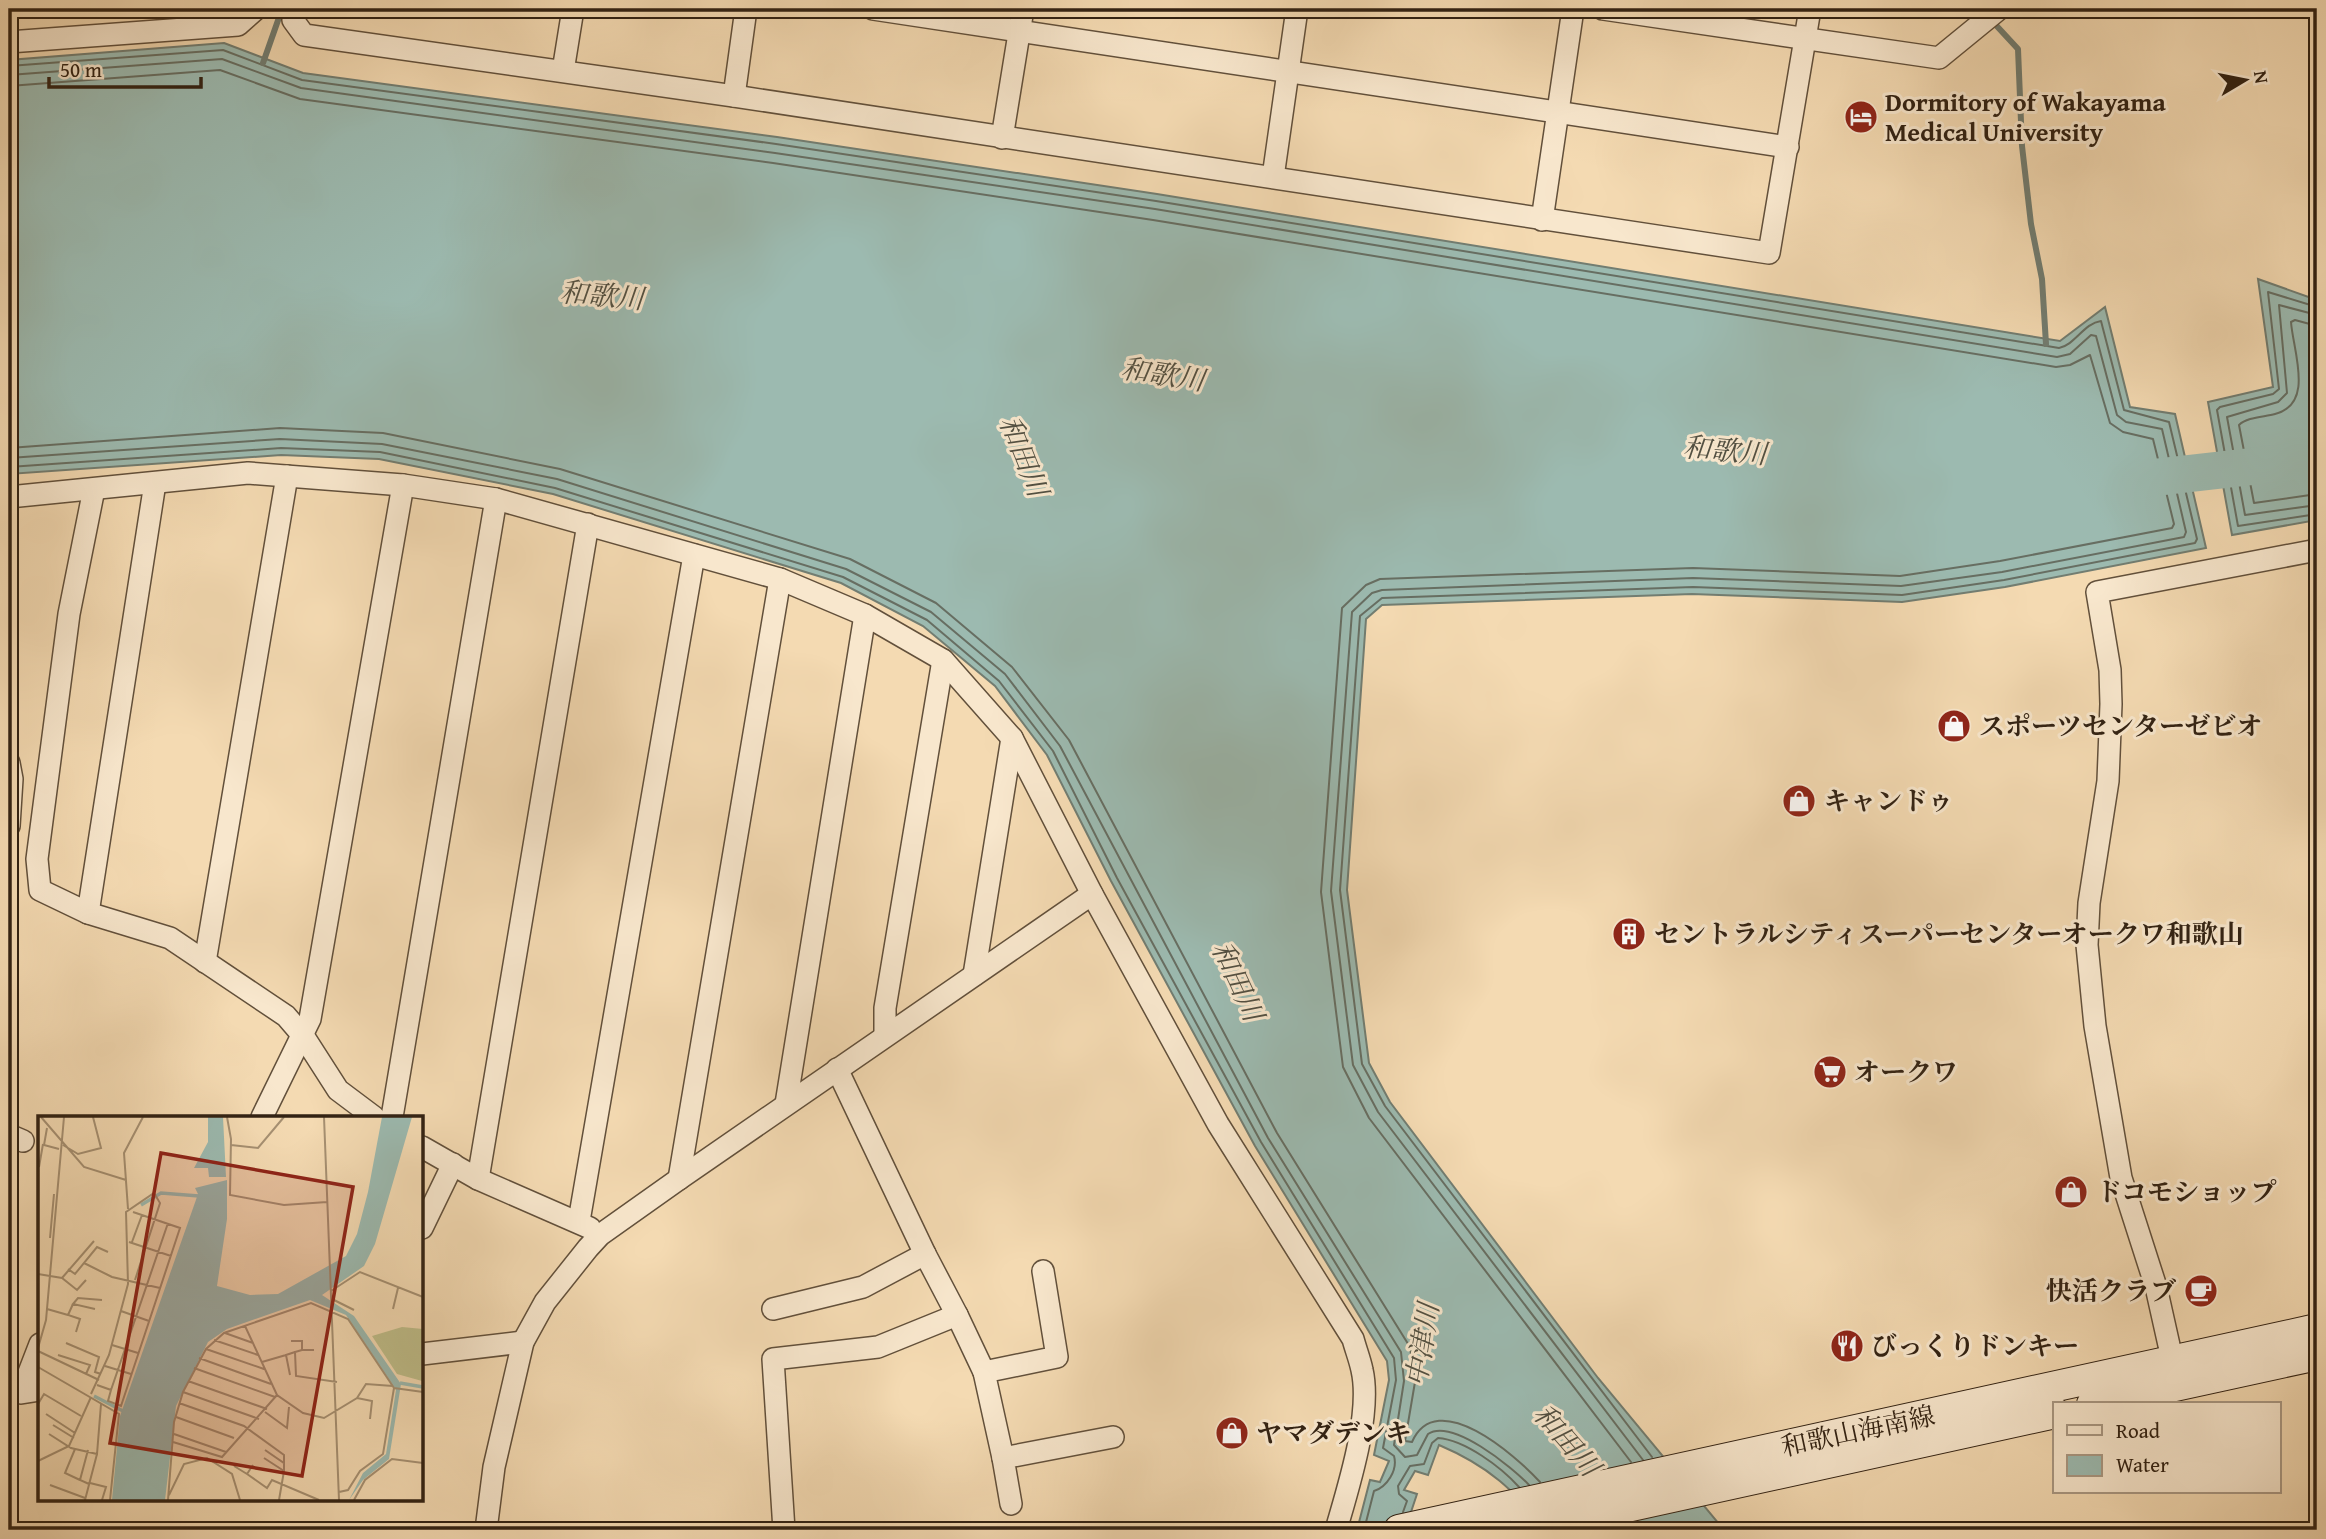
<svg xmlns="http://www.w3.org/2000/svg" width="2326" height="1539" font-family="'Gentium Book Plus','Noto Serif JP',serif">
<rect width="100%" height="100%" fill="#f4dab2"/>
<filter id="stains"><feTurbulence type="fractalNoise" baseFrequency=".00286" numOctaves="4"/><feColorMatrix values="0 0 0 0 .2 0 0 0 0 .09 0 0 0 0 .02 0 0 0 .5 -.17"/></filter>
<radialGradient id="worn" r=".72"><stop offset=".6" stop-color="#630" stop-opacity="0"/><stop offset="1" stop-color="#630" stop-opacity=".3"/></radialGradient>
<!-- water -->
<g fill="#9cbab0" stroke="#727d71" stroke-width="2">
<path d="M224 43 303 73 777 137 1157 194 2060 341 2105 307 2130 407 2175 414 2206 548 2005 587 1902 602 1692 594 1382 605 1366 619 1347 890 1369 1063 1390 1102 1598 1378 1724 1530H1549C1512 1490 1491 1467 1439 1445L1428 1475 1415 1471 1404 1490 1417 1494 1405 1530H1357L1370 1480 1380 1482 1389 1461 1374 1455 1389 1380 1387 1361 1255 1146 1111 881 1047 755 995 686 923 626 841 583 553 494 379 459 281 455 9 474V60Z"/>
<path d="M2258 279 2317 300V520L2232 535 2208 402 2273 387Z"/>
</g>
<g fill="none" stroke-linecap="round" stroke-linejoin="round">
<!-- shore -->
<g stroke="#676e62" stroke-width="2">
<path d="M9 66 223 50 302 80 776 144 1156 201 2059 348C2075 345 2084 323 2101 321L2124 410 2169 422 2197 539 2195 543 2004 580 1902 595 1693 587 1382 598 1360 616 1340 890 1362 1064 1385 1106 1652 1457"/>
<path d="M9 75 222 59 301 88 775 153 1155 209 2057 357 2070 354 2091 335 2096 336 2117 415 2126 422 2162 429 2186 532 2184 537 2002 572 1901 586 1693 578 1382 590 1372 593 1352 612 1331 891 1353 1065 1378 1112 1643 1460"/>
<path d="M9 86 220 70 300 99 773 163 1153 220 2056 367 2070 365 2090 355 2110 423 2123 432 2153 439 2174 524 2172 528 2000 561 1900 576 1693 568 1380 579 1366 585 1342 608 1321 892 1343 1067 1369 1118 1631 1462"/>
<path d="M2317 307 2268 292 2279 389 2273 394 2220 407 2217 410 2238 526 2317 514"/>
<path d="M2317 315 2279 305 2287 393 2278 402 2227 417 2245 515 2317 505"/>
<path d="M2317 326 2295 320 2291 322C2293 351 2315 404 2275 414 2264 417 2247 417 2239 425L2254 503 2317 494"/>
<path d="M9 448 280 428 383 433 560 469 850 559 936 603 1012 667 1069 740 1277 1133 1410 1347 1415 1382 1405 1441 1412 1442C1437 1386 1515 1455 1540 1482"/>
<path d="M9 458 280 439 382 444 557 479 846 569 931 612 1005 674 1060 746 1268 1138 1401 1352 1404 1381 1394 1445 1405 1457 1417 1455 1428 1434C1452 1418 1512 1467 1529 1485"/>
<path d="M9 467 281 448 380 452 555 488 843 577 927 620 999 681 1053 751 1117 878 1261 1142 1394 1358 1396 1380 1383 1448 1394 1456C1398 1470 1387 1487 1374 1491L1364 1530"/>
<path d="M1403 1512 1407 1501 1399 1494 1398 1486 1410 1466 1424 1464 1432 1443 1438 1438C1465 1440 1501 1467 1519 1487"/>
</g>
<!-- stream -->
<g stroke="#727d71" stroke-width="6">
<path d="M1981 9 2018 49 2022 146 2031 224 2042 279 2046 344"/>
<path d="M263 63 282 9"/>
</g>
<!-- river -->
<path stroke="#9cbab0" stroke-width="37" d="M2141 479 2317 459"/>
<defs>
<g id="street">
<path d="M296 9 293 20 304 35 734 96 1769 253 1810 9"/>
<path d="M873 9 1788 147"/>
<path d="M1603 9 1939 58 1999 9"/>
<path d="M9 42 238 25 256 9"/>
<path d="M563 71 573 9"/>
<path d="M734 96 746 9"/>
<path d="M1002 138 1023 9"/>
<path d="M1273 177 1297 9"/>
<path d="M1542 220 1573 9"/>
<path d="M94 489 69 614 37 859 40 890 88 913 170 938 286 1016 304 1037 338 1090 374 1117"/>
<path d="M9 497 248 473 403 485 496 499 780 579 865 615 943 660 1012 738 1092 894 1218 1124 1353 1339C1356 1350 1360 1360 1362 1370 1372 1414 1348 1488 1336 1530"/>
<path d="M9 763 12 779 9 826"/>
<path d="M88 913 155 483"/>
<path d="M205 962 287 476"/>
<path d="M974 975 1012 738"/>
<path d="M885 1035V1008L943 660"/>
<path d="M837 1069 925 1254"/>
<path d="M786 1104 865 615"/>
<path d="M262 1117 310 1019 403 485"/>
<path d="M392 1117 496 499"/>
<path d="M9 1135 23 1141"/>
<path d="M422 1147 478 1179 590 1228"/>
<path d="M478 1179 588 524"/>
<path d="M679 1179 780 579"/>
<path d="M579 1221 694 555"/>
<path d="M422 1228 453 1164"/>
<path d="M773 1309 863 1287 925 1254 957 1315"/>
<path d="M40 1344 21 1393 40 1390"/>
<path d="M422 1354 523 1342"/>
<path d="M2175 1372 2156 1287 2121 1178 2095 1026 2087 945 2089 903 2108 781 2111 704 2110 670 2097 592 2317 550"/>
<path d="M1003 1458 984 1372 1057 1357 1043 1271"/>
<path d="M1011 1504 1003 1458 1113 1437"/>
<path d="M486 1530 494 1467 523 1342 545 1302 588 1248 600 1235 679 1179 1092 894"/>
<path d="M784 1530 773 1359 878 1347 957 1315 984 1372"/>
</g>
<g id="secondary">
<path d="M2092 1404 2317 1355"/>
<path d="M1399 1530 2317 1329"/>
<path d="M1522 1530 2055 1413"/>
</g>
</defs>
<!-- street casing -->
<use href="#street" stroke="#62503b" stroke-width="24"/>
<!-- secondary casing -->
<use href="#secondary" stroke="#322213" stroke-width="32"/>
<!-- street -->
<use href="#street" stroke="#f8e7cd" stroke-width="21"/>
<!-- secondary -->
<use href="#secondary" stroke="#f8e7cd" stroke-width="30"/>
</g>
<!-- icons -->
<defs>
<symbol id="hotel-disc" viewBox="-11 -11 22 22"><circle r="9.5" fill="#8f2418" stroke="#f8e7cd"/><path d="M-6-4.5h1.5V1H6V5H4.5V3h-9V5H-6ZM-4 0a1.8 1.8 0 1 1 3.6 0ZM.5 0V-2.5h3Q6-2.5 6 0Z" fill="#fff"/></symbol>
<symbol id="shop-disc" viewBox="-11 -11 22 22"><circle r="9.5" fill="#8f2418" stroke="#f8e7cd"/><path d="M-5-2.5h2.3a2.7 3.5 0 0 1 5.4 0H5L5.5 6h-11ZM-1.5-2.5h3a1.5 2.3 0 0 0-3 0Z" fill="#fff"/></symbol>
<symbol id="building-disc" viewBox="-11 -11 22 22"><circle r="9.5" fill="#8f2418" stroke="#f8e7cd"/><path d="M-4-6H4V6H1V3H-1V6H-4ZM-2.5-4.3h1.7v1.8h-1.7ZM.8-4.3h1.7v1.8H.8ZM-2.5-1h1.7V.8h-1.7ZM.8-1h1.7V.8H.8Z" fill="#fff"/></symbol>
<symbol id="supermarket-disc" viewBox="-11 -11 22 22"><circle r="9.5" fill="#8f2418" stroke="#f8e7cd"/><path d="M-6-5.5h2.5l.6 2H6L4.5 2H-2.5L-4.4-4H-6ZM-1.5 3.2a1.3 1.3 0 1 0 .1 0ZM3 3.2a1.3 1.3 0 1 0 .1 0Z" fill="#fff"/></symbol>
<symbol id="cafe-disc" viewBox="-11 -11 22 22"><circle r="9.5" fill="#8f2418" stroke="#f8e7cd"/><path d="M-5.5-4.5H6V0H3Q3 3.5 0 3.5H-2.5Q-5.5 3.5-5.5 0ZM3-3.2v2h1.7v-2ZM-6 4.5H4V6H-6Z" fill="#fff"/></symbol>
<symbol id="restaurant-disc" viewBox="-11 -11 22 22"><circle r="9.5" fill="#8f2418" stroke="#f8e7cd"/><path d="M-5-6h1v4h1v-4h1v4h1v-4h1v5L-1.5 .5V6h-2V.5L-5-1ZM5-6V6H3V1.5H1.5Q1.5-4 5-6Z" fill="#fff"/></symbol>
</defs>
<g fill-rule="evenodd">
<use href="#hotel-disc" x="1842" y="98" width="38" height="38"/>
<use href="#shop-disc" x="1935" y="707" width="38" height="38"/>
<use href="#shop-disc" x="1780" y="782" width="38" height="38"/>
<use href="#building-disc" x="1610" y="915" width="38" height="38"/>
<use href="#supermarket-disc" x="1811" y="1053" width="38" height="38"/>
<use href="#shop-disc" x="2052" y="1173" width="38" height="38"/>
<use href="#cafe-disc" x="2182" y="1272" width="38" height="38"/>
<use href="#restaurant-disc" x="1828" y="1327" width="38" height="38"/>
<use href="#shop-disc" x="1213" y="1414" width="38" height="38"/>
</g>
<g text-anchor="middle" stroke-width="6" stroke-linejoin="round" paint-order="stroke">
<!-- poi labels -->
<g font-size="26" font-weight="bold" fill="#322213" stroke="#f8e7cd" text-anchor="start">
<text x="1885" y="111">Dormitory of Wakayama<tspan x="1885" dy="30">Medical University</tspan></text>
<text x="1979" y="735">スポーツセンターゼビオ</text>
<text x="1824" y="810">キャンドゥ</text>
<text x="1654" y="943">セントラルシティスーパーセンターオークワ和歌山</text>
<text x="1854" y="1081">オークワ</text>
<text x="2096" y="1201">ドコモショップ</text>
<text x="2176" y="1300" text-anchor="end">快活クラブ</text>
<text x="1871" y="1355">びっくりドンキー</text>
<text x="1256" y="1442">ヤマダデンキ</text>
</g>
<!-- street labels -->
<g font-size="26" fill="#322213" stroke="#f8e7cd">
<text transform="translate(1858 1431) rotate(-12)" y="9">和歌山海南線</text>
</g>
<!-- water labels -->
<g font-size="28" font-style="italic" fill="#525042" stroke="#f8e7cd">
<text transform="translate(602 295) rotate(5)" y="10">和歌川</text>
<text transform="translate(1163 374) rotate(9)" y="10">和歌川</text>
<text transform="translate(1725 450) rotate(5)" y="10">和歌川</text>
<text transform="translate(1024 456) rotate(68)" y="10">和田川</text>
<text transform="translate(1238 981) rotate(65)" y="10">和田川</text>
<text transform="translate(1422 1345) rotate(-81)" y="10">中津川</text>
<text transform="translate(1567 1440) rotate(49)" y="10">和田川</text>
</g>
</g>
<!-- overview -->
<g transform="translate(38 1116)">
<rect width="385" height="385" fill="#f4dab2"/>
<path d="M364 211 385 213 384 265 359 258 334 220Z" fill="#bfbe8a"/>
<path d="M170 1H185L188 61H171L170 52H156L170 26ZM344 1H374L337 128 326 150 284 179 316 200 363 268 351 343 325 364 311 384 325 357 348 338 358 274 308 199 272 184 189 213 170 226 138 290 127 384H74L82 300 160 78 157 72 189 64V103L179 170 212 179 240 178 308 140 319 118 330 76Z" fill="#9cbab0"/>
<path fill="none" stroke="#9cbab0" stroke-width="3.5" d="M103 89 123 77 161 80M362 267 385 271M56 280 85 295"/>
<path fill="none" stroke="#a69072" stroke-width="2" d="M3 1 46 51 88 64M189 1 193 23 192 79 246 89 289 86M286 1 301 384M9 12 6 29 21 33M25 29 40 38 63 32 55 1M193 29 220 32 246 1M1 51 5 28M90 93 86 37 105 1M12 122 16 78M91 126 133 140M94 126 104 99M46 147 74 161 122 172M30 153 37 158 59 131 70 136M0 158 24 162 39 174 48 164M24 162 56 125M293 175 322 156 385 181M296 184 316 194M35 188 30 199 42 203 38 216M9 193 30 199M57 193 35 188 40 182 64 184M355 193 360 172M83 195 111 205M207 210 239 279 265 297 286 302 319 282 328 268 355 270M187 217 215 227M176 224 220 239M253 225H264V234H276M28 227 61 241 57 256 63 258M74 229 100 237M0 232 8 204 26 1M168 233 226 253M264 234 257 236 258 260 299 266M0 235 61 264M20 239 52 249 48 258M161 242 233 268M224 246 248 239M67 250 93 258M0 251 81 298 72 384M156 252 237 281M252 259 248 239 257 236M150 265 229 293M59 269 73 274 70 285 83 290 142 112 95 96M356 272 385 276M73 274 130 107M145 276 221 303M53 278 71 239 90 168 88 96 116 77 122 87 97 164M319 282 334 285 332 303M141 287 206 310 246 339V347L227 334M0 288 6 278 43 300M227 296 249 312 251 291M8 298 37 317M138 301 196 322M15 309 36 322M11 318 33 332 59 338 63 288M136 318 188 336M135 326 184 341 239 279M37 333 27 357 42 364M50 334 42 364 51 368M226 342 246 355V347M0 345 31 330 53 281M196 350 209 358 215 349M209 358 229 372 234 364 281 384M52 367 68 371 64 384M12 369 47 382M131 379 146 348 169 342 194 358 202 384M47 384 59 338M130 384 136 306 145 276 168 233 186 217 273 187 310 203 356 272 345 338 322 355 310 374 301 376M241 384 246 355M316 384 327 364 354 343 385 347"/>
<path fill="#8f2418" fill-opacity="0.15" stroke="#8f2418" stroke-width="3.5" d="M123 37 315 71 264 360 72 327Z"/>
<rect width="385" height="385" fill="none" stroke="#322213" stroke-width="3.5"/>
</g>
<!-- margin -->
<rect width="2326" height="1539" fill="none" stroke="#f4dab2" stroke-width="35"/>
<rect x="10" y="10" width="2305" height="1518" fill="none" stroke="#322213" stroke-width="3.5"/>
<rect x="18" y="18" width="2291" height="1504" fill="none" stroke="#322213" stroke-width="2"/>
<!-- legend -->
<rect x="2053" y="1402" width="228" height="91" fill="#f8e7cd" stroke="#a99883" stroke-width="2"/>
<rect x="2067" y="1425" width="35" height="10" fill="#f8e7cd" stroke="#a99883" stroke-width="2"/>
<text x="2116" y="1438" font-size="21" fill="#322213">Road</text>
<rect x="2067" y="1455" width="35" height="21" fill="#9cbab0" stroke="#a99883" stroke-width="2"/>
<text x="2116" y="1472" font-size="21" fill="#322213">Water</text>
<!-- north arrow -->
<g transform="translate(2245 80) rotate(80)" stroke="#f8e7cd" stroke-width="5" paint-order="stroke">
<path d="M0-5L12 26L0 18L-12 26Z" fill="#322213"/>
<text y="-10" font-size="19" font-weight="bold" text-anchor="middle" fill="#322213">N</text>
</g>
<!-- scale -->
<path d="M49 77v10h152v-10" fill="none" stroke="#322213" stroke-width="3.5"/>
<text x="60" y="77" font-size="21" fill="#322213" stroke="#f8e7cd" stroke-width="5" paint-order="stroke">50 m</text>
<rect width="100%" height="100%" filter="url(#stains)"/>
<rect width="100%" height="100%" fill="url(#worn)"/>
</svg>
